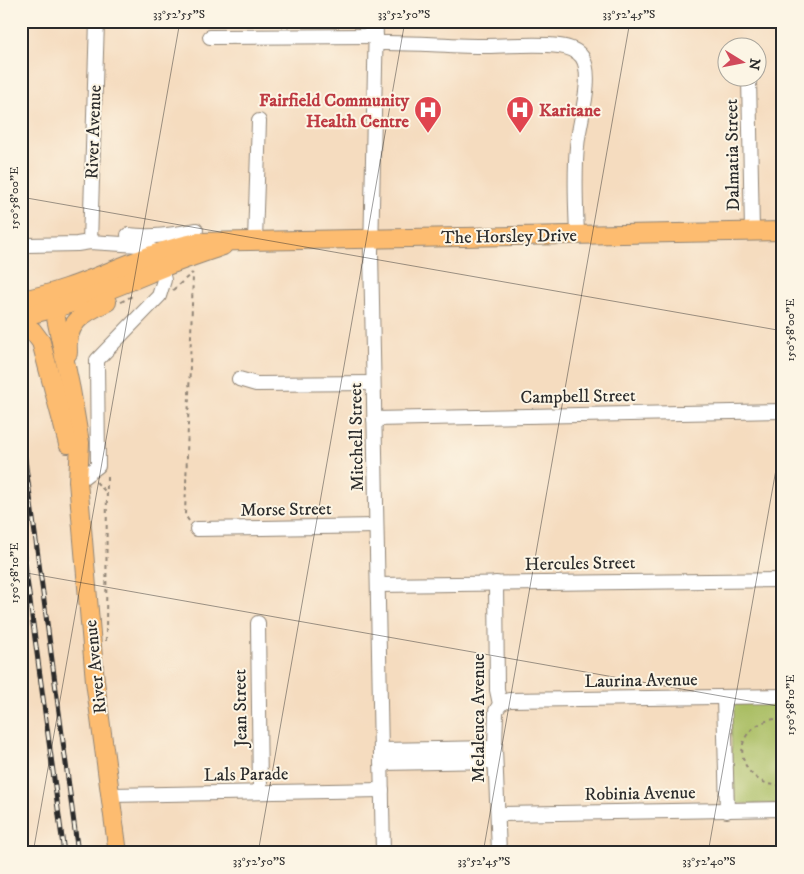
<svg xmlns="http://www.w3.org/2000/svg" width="804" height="874" font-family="'IM FELL DW Pica',serif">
<rect width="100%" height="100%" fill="#fcf5e5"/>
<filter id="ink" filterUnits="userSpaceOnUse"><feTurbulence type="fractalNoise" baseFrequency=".02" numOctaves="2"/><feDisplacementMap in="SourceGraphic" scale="10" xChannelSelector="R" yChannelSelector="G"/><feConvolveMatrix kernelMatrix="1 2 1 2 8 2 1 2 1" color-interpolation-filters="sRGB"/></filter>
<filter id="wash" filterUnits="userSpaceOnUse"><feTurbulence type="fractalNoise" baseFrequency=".0096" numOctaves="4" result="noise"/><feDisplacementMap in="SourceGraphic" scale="20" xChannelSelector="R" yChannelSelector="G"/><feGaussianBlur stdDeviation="1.12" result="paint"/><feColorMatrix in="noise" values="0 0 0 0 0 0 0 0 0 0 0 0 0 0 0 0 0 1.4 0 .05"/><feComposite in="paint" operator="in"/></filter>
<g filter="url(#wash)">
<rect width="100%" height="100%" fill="#f5dcbf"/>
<!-- green -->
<path fill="#a9bd62" stroke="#6a7446" d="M783 703V804H732L731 704Z"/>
</g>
<g filter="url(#ink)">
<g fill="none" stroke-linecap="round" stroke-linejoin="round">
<defs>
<g id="minor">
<path d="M376 21 371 252 383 853"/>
<path d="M210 37 376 36"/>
<path d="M376 43C413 42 449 46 486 46 510 46 535 43 559 46 567 47 577 50 582 57 595 76 578 125 577 147 574 177 576 206 577 235"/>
<path d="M749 78 752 231"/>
<path d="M128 235C152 238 172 235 196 230"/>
<path d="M255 240 259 121"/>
<path d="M90 242 97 21"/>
<path d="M28 245 77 244 90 242 139 245 158 252"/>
<path d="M239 379 256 384 373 383"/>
<path d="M374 419 783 411"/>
<path d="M78 481 98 466 97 360 159 296 164 280 161 268"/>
<path d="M197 529 376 526"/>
<path d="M496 583 497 690 500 704 496 711 495 748 499 853"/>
<path d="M378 585 783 580"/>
<path d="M258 623 260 792"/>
<path d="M724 697 727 811"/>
<path d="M500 704 509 700 783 696"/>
<path d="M381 750 495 748"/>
<path d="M381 763 495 761"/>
<path d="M111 795 382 790"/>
<path d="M498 814 783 809"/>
</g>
<g id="major">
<path d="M51 294 71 390 80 443 78 481 95 681 118 853"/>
<path d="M21 300C84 289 136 254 198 242L783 231"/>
<path d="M21 316C71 307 116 287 162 268 182 260 203 253 223 246"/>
<path d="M21 323 32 330 41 342 68 444"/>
<path d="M68 353C65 323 83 313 107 302"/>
</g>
</defs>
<!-- minor casing -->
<use href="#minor" stroke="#908475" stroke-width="16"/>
<!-- major casing -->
<use href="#major" stroke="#908475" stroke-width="20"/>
<!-- path -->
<g stroke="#908475" stroke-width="2" stroke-dasharray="4 4" stroke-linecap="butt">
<path d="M200 26V21"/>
<path d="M173 290 192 273"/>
<path d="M121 302 134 295"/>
<path d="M96 482 107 493"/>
<path d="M189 521 185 515 193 275 192 273"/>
<path d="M106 641 107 474"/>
<path d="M783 718C721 722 737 789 783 785"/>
</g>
<!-- minor -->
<use href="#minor" stroke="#fff" stroke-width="14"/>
<!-- major -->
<use href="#major" stroke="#fdbc6f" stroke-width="18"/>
<defs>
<g id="rail">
<path d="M21 430 78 853"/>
<path d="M21 535 64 853"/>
</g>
</defs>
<!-- rail casing -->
<use href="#rail" stroke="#2b2b2b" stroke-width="5"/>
<!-- rail -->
<use href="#rail" stroke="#fcf5e5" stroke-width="3" stroke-dasharray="9" stroke-linecap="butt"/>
</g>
</g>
<!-- ticks -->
<path fill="none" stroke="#2b2b2b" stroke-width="1" stroke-opacity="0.45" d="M21 197 783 331M21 572 783 707M33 853 180 21M258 853 405 21M483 853 630 21M708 853 783 430"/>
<!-- icons -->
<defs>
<symbol id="hospital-pin" viewBox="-11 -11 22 30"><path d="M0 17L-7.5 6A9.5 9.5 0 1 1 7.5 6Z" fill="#e0444e" stroke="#fcf5e5"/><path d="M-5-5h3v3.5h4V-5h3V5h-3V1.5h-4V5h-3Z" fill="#fff"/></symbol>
</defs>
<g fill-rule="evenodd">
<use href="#hospital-pin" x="412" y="94" width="32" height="43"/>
<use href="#hospital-pin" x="504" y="94" width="32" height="43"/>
</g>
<g text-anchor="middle" stroke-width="4" stroke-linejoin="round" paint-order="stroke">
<!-- health labels -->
<g font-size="18" font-weight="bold" fill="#be3a42" stroke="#fcf5e5" text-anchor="end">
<text x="409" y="106">Fairfield Community<tspan x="409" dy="21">Health Centre</tspan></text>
<text x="539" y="116" text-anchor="start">Karitane</text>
</g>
<!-- street labels -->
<g font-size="18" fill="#2b2b2b" stroke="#fcf5e5">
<text transform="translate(93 132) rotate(-88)" y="6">River Avenue</text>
<text transform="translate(732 155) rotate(-91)" y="6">Dalmatia Street</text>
<text transform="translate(509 236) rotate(-1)" y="6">The Horsley Drive</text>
<text transform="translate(578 396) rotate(-1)" y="6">Campbell Street</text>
<text transform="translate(356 437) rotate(-91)" y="6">Mitchell Street</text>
<text transform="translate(286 509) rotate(-1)" y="6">Morse Street</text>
<text transform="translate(580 563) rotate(-1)" y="6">Hercules Street</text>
<text transform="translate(95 667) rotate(-96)" y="6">River Avenue</text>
<text transform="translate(641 680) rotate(-1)" y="6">Laurina Avenue</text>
<text transform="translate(240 708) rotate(-91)" y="6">Jean Street</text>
<text transform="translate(478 718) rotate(-90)" y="6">Melaleuca Avenue</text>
<text transform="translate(246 774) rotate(-1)" y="6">Lals Parade</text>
<text transform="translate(640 793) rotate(-1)" y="6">Robinia Avenue</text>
</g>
</g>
<!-- margin -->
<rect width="804" height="874" fill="none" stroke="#fcf5e5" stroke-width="55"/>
<!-- north arrow -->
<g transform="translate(742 62) rotate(100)"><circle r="24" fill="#fcf5e5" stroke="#a8a49b"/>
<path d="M0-4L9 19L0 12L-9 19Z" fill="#d1495b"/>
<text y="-8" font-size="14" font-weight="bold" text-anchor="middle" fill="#2b2b2b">N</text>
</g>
<rect x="28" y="28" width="748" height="818" fill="none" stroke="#2b2b2b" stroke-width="2"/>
<g font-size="12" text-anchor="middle" fill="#2b2b2b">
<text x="179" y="18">33°52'55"S</text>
<text x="404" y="18">33°52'50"S</text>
<text x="629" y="18">33°52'45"S</text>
<text transform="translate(14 198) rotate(-90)" y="4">150°58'00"E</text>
<text transform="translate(790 330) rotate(-90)" y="4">150°58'00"E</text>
<text transform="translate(14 573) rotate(-90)" y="4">150°58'10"E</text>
<text transform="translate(790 705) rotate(-90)" y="4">150°58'10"E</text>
<text x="259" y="865">33°52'50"S</text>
<text x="484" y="865">33°52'45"S</text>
<text x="709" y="865">33°52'40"S</text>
</g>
</svg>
